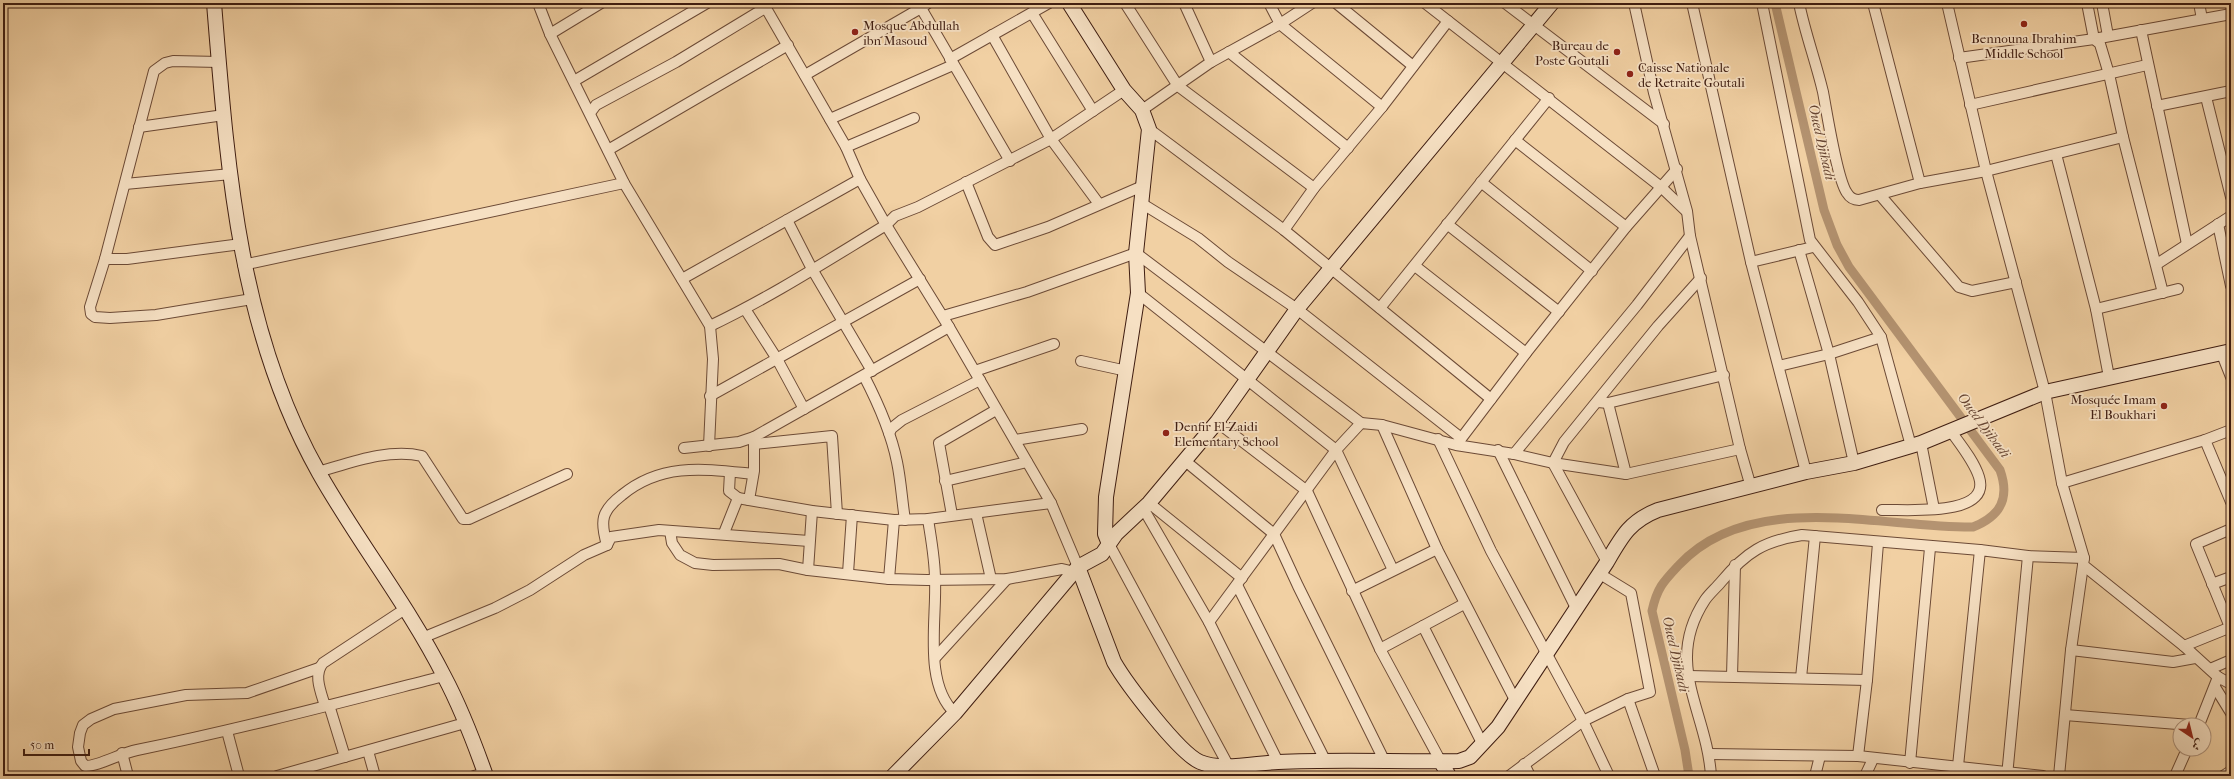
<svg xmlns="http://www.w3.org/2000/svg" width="2234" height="779" font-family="'IM FELL French Canon',Amiri,serif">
<rect width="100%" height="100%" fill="#f1d0a3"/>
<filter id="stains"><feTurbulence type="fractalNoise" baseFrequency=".005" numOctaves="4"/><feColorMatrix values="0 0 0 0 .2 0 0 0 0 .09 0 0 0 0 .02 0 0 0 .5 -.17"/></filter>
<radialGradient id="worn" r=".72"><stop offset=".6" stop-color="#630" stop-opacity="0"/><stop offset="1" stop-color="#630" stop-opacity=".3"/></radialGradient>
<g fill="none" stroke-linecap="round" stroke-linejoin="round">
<!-- canal -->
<path stroke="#b49371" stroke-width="9" d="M1689 776 1685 750 1652 611C1657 588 1663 582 1679 565 1751 488 1880 528 1973 527 2001 516 2010 498 2000 470L1849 267 1837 245 1824 210 1775 3"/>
<defs>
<g id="street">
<path d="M538 3 550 34 624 183 710 326 713 359 709 446"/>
<path d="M763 3 846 147 860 179 886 225 949 327 1051 503 1078 567"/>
<path d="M928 3 921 8 1010 161"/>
<path d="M1125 3 1178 86 1314 188"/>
<path d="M1184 3 1211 62"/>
<path d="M1269 3 1280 24 1382 107"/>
<path d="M1336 3 1413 66"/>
<path d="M1425 3 1661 187 1686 211"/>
<path d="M1505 3 1664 124"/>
<path d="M1634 3 1654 93 1687 211 1690 236 1740 449 1751 487"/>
<path d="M1692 3 1751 262 1806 472"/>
<path d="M1762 3 1810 240 1858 302 1881 337 1911 446"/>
<path d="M1799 3C1805 33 1816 62 1823 92 1827 113 1837 179 1847 193 1850 198 1854 200 1859 200L1920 183 1986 171 2123 137"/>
<path d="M1873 3 1920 183"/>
<path d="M1947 3 1986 171 2045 392 2062 483 2084 558 2083 565 2184 646 2218 677 2231 684"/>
<path d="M2087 3 2094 39 2100 44 2109 74 2123 137 2163 293"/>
<path d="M2102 3 2108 36"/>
<path d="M2199 3 2202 19"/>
<path d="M1032 13 1093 111"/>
<path d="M2141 30 2187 244"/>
<path d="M550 34 601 3"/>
<path d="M992 35 1051 139 1099 204"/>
<path d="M1229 52 1348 148"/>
<path d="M1959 58 2094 39 2231 14"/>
<path d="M950 59 1049 3"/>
<path d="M219 62 173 61 165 63 154 71 105 259 90 307 91 314 95 317 110 318 156 315 252 299"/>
<path d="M805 75 921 8"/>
<path d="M574 81 707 3"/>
<path d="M2206 97 2231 197"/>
<path d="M1970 105 2147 65"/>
<path d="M2157 106 2231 91"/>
<path d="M1142 110 1211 62 1280 24 1312 3"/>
<path d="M590 113 596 105 676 62 765 8"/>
<path d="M830 119 953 65"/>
<path d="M139 127 224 115"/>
<path d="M1149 129 1284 230 1491 399"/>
<path d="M1515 140 1626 227"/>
<path d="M846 147 914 118"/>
<path d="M608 150 788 45"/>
<path d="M2056 154 2096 309 2109 377"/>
<path d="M966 182 988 237 995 245 1048 227 1145 185"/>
<path d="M1481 182 1592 271"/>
<path d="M125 184 231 174"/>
<path d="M1880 195 1959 287 1972 291 2016 282"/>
<path d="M1141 203 1198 238 1228 262 1297 309 1461 438"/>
<path d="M787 220 812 269 872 371"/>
<path d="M1447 224 1559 312"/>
<path d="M2218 224 2231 286"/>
<path d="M1284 230 1314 188 1382 107 1448 21"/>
<path d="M1799 250 1829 354 1854 463"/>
<path d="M105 259H127L241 244"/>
<path d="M1751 262 1813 247"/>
<path d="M2157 264 2231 216"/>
<path d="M243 265 624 183"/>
<path d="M1415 266 1526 353"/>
<path d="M682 279 860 179"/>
<path d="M1138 293 1336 450 1393 570"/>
<path d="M1380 308 1549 98"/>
<path d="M745 309 777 359 804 409"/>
<path d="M2096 309 2178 289"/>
<path d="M943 316 1027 292 1136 253 1361 423"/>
<path d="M710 326C771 297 828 260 886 225L895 216 918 207 1051 139 1124 90"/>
<path d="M2221 352 2231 377"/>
<path d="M1081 361 1127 371"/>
<path d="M1779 366 1829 354 1881 337"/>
<path d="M975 371 1054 344"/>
<path d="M864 376C878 403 891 432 897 462 901 481 902 501 905 520"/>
<path d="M710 396 920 279"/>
<path d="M1598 402 1608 403 1724 375"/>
<path d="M1608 403 1626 474"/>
<path d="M1217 422 1307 491 1380 649 1441 762"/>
<path d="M1382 425 1437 549 1515 700"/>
<path d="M2231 430 2205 440 2231 502"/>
<path d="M889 433 892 428 902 420 980 380"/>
<path d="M754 437V471L749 500 812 511 894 520 928 519 1051 503"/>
<path d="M1438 439 1491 551 1583 721 1609 776"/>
<path d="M1015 440 1082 429"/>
<path d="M1921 443 1934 509"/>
<path d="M754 444 832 436 837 514"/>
<path d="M1457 444 1526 353 1626 227 1677 169"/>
<path d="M684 448 739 442 754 437 949 327"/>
<path d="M1498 450 1576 608"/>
<path d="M1514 454 1553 463 1626 474 1740 449"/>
<path d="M1184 460 1274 534 1298 586 1385 762"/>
<path d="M318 472C350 463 388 448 422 456L463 519H469L567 474"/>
<path d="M730 472 729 491 738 498"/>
<path d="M945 481 1027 462"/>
<path d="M2062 483 2205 440"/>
<path d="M1149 503 1242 578"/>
<path d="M1143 508 1209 622 1278 762"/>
<path d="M1882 510C1904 509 1992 518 1979 477 1974 461 1960 444 1950 430"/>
<path d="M976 513 991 579"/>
<path d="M952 515 939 443 996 410"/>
<path d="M928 519C931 539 935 559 935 580 937 618 923 684 955 713"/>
<path d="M670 531 672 543 680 555 695 563 713 565 779 564 808 570 889 579 927 580 1007 579 1062 569 1075 572"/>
<path d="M724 533 738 498 749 500"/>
<path d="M1109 544 1228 765V776"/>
<path d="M607 545C600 521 601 511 622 495 662 462 705 469 753 474"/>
<path d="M1607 562 1553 463 1564 442 1658 326 1701 278"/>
<path d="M808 570 812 511"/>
<path d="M848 573 852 515"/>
<path d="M1600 574 1631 593 1650 692 1628 699"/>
<path d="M889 579 894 520"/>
<path d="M2212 584 2231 577"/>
<path d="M1237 585 1326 762"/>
<path d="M1352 591 1437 549"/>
<path d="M1209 622 1336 450 1361 423 1382 425 1456 445 1514 454 1637 305 1690 236"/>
<path d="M1423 626 1483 745"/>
<path d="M2230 627 2196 544 2231 529"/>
<path d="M422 638 495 608 530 590 584 555 607 545 611 537 659 530 809 541"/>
<path d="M2184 646 2231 627"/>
<path d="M1380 649 1464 604"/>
<path d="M2071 650 2173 662 2195 658"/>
<path d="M935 658 1007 579"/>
<path d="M319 668 247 693 186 695 114 709 91 719 83 725 80 733 78 747 81 761 85 766C97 767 121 753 137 750 240 729 342 702 444 676"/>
<path d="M2210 669 2231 660"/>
<path d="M1689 676 1867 680"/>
<path d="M1732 676 1735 565"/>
<path d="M1801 678 1815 536"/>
<path d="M2215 687 2231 713"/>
<path d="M329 705 345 757"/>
<path d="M325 706C321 692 313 675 323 663L405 609"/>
<path d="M2065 715 2190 725"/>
<path d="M2199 725 2218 677"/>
<path d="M227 731 239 776"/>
<path d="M368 751 375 776"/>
<path d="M122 753 128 776"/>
<path d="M1710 754 1858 756 2043 776"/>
<path d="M1858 756 1867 680 1878 543"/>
<path d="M1910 763 1930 548"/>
<path d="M1524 764 1530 776"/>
<path d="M1958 766 1980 550 2028 556 2084 558"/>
<path d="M277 776 465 723"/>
<path d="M474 776 485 773"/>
<path d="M1509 776 1583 721 1628 699 1655 776"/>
<path d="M1711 776C1707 711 1663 664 1705 600 1709 594 1716 588 1721 582 1746 552 1764 541 1802 535L1980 550"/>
<path d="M1815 776 1820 756"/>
<path d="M1865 776 1873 759"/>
<path d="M2007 776 2028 556"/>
<path d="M2059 776 2071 650 2083 565"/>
<path d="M2175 776 2187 749"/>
<path d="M2223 776 2231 771"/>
</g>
<g id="secondary">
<path d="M214 3C227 163 238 330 319 473 358 542 408 605 444 676 461 708 474 742 486 776"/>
<path d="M1069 3 1124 90 1142 110 1149 129 1136 253 1138 293 1106 497 1105 534 1109 544"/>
<path d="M1078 567 1114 662C1126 683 1179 753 1200 762 1221 771 1255 763 1278 762 1338 759 1400 762 1459 761L1470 757 1498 727 1607 562C1622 536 1630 521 1658 510L1806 472 1854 463 1921 443 2045 392 2231 351"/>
<path d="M1441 762 1449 776"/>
<path d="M893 776 955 713 1078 567 1102 554 1116 534 1149 503 1217 422 1297 309 1552 3"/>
</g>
</defs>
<!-- street casing -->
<use href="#street" stroke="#6c4a36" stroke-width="12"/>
<!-- secondary casing -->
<use href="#secondary" stroke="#3f1d11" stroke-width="16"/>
<!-- street -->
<use href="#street" stroke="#f6e0c3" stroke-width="10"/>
<!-- secondary -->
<use href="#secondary" stroke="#f6e0c3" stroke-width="14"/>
</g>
<!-- markers -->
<g fill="#8f2418" stroke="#f6e0c3" stroke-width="1.5">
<circle cx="2024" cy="24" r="4"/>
<circle cx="855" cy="32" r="4"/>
<circle cx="1617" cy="52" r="4"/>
<circle cx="1630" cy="74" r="4"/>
<circle cx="2164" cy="406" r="4"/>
<circle cx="1166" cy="433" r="4"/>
</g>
<g text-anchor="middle" stroke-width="3.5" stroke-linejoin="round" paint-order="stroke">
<!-- poi labels -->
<g font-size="13" fill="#3f1d11" stroke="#f6e0c3" text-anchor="start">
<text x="863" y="30">Mosque Abdullah<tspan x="863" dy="15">ibn Masoud</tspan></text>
<text x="2024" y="43" text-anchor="middle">Bennouna Ibrahim<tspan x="2024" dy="15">Middle School</tspan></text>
<text x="1609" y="50" text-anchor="end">Bureau de<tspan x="1609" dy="15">Poste Goutali</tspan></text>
<text x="1638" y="72">Caisse Nationale<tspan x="1638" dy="15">de Retraite Goutali</tspan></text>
<text x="2156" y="404" text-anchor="end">Mosquée Imam<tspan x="2156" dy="15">El Boukhari</tspan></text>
<text x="1174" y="431">Denfir El-Zaidi<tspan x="1174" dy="15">Elementary School</tspan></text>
</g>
<!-- water labels -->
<g font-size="14" font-style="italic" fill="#684633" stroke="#f6e0c3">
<text transform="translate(1822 142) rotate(77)" y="5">Oued Djihadi</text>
<text transform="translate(1984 425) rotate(53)" y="5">Oued Djihadi</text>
<text transform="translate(1676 654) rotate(77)" y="5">Oued Djihadi</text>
</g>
</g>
<!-- margin -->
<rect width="2234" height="779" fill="none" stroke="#f1d0a3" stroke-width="16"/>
<rect x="4" y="4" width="2226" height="771" fill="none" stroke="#3f1d11" stroke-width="2"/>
<rect x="8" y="8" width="2218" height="763" fill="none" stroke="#3f1d11"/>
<!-- north arrow -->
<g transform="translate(2192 737) rotate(145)"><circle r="19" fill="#f6e0c3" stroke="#ad927c"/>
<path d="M0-3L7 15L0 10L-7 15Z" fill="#8f2418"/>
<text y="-6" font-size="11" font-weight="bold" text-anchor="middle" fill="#3f1d11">ش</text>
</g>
<!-- scale -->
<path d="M24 749v6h65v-6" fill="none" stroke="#3f1d11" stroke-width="2"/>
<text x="30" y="749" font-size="12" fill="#3f1d11" stroke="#f6e0c3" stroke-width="3" paint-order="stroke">50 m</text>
<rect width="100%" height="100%" filter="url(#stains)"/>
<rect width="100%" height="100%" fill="url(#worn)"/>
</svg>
